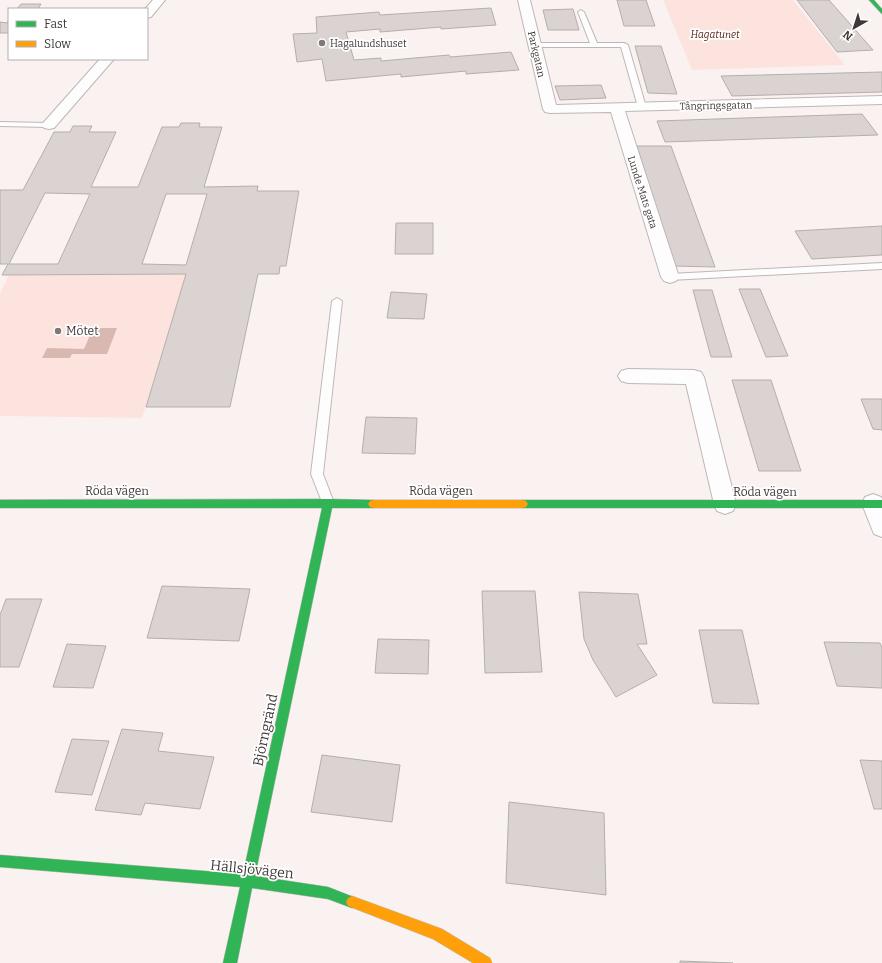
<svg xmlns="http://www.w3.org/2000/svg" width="882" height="963" font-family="Bitter,serif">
<rect width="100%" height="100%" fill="#faf2f0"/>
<!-- green -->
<g fill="#fde3dd">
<path d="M663 0H793L845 65 692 70Z"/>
<path d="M186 274 142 418 0 416V293L9 275Z"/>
</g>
<!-- water -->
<path fill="#d9b8b1" d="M93 328H117L107 354H72L70 358H42L47 348 84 349Z"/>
<!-- building -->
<g fill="#dad3d1" stroke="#b4aeac" fill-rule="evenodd">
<path d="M617 0H646L655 26H624Z"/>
<path d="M797 0H829L873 50 837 52Z"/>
<path d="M21 4H41L38 9H17Z"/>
<path d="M491 8 496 25 441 29V27L380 32V29L346 32 354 60 381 58V61L449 55 450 57 511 52 519 70 466 74V71L401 77V74L326 81 322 59 297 62 293 34 317 33 316 17 379 12 380 15Z"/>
<path d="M573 9 579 30H548L543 10Z"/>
<path d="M9 19V33H0V22L7 23Z"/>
<path d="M635 46H661L677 94 648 93Z"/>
<path d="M882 72V92L732 96 721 76Z"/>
<path d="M601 85 606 98 560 100 555 86Z"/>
<path d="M862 114 878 135 665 142 657 121Z"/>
<path d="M181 123H200L199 127H222L204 187 258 186 257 191H299L286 266H280L279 274H258L230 407H146L186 274 2 275 8 264H0V190H23L54 132H70L73 126H92L89 132H116L91 187H138L162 127H179ZM45 193 90 194 58 264H9ZM166 194H207L186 265 142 264Z"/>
<path d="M637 146H671L715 267 673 266Z"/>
<path d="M396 223H433V254H395Z"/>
<path d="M882 226V255L812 259 795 231Z"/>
<path d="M739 289H760L788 356 766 357Z"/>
<path d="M693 290H712L732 357H711Z"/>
<path d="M391 292 427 294 424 319 387 318Z"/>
<path d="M732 380H771L801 471H759Z"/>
<path d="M861 399H882V430L873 429Z"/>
<path d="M366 417 417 418 415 454 362 453Z"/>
<path d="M162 586 250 589 239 641 147 638Z"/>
<path d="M482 591H535L542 672 485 673Z"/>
<path d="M579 592 638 594 647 644H637L657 675 616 697 593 660 584 639Z"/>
<path d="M6 599H42L19 667H0V615Z"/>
<path d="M699 630H742L759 704 713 703Z"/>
<path d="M378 639 429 640 428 674 375 673Z"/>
<path d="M824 642 880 643 882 648V688L837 686Z"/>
<path d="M67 644 106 646 93 688 53 687Z"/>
<path d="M122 729 163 733 158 751 214 757 200 809 145 803 141 815 95 810Z"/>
<path d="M72 739 109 741 92 795 55 792Z"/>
<path d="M322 755 400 765 392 822 311 812Z"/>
<path d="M860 760 882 761V809H874Z"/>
<path d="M509 802 604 813 606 895 506 883Z"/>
<path d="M680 961 733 963H680Z"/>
</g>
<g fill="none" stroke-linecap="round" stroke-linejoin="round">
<defs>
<g id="lane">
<path d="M581 10 584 12 597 43H624L628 45 646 107 645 109H642L638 107 621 47H535L531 45 535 43H590L578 12Z"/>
<path d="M0 122 49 123 53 125 49 127 0 126Z"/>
<path d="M882 263V269L670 280 665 277 670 274Z"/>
<path d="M337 298 342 301 323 474 334 503 332 507 328 508 324 507 311 474 332 301Z"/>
</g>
<g id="street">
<path d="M153 0H165L151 17 147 18V9H145Z"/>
<path d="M518 0H530L556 105 882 96V104L625 111 679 277 676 281 670 283 664 281 661 277 611 112 550 113 545 112 543 109Z"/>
<path d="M100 59H114L54 128 49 129 44 128 42 125 44 122Z"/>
<path d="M628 369 694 370 701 372 704 377 736 504 733 511 725 514 717 511 714 504 686 384 628 383 621 381 618 376 621 371Z"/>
<path d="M873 494 881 497 882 499V537L874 534 862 504 865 497Z"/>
</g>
<g id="fast">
<path d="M869 0H874L882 9V14Z"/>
<path d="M328 499 373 500 376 501 378 504 376 507 373 508H332L255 876 328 887 356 898 358 902 356 906 352 908 328 899 252 888 237 963H223L240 887 0 867V855L243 874 322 508H0V500Z"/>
<path d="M523 500H882V508H523L520 507 518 504 520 501Z"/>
</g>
<g id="slow">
<path d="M373 500H523L526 501 528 504 526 507 523 508H373L370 507 368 504 370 501Z"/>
<path d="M352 896 442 929 490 958 492 963H473L433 939 348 906 346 902 348 898Z"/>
</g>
</defs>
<!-- lane casing -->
<use href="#lane" stroke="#beb7b6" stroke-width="2"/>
<!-- street casing -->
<use href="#street" stroke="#beb7b6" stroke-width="2"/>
<!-- fast casing -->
<use href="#fast" stroke="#beb7b6" stroke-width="1"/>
<!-- slow casing -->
<use href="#slow" stroke="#beb7b6" stroke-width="1"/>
<!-- lane -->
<use href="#lane" fill="#fefdfd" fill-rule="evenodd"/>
<!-- street -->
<use href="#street" fill="#fefdfd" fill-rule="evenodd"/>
<!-- fast -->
<use href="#fast" fill="#30b455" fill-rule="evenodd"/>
<!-- slow -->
<use href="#slow" fill="#ff9f0a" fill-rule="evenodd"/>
</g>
<!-- markers -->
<g fill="#807978" stroke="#fff" stroke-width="1.5">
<circle cx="322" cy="43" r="4"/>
<circle cx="58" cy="331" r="4"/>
</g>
<g text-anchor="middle" stroke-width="3.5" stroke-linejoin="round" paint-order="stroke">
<!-- far-park labels -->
<g font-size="10" font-style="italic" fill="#5a2218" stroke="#fff">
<text x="715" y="38">Hagatunet</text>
</g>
<!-- far-poi labels -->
<g font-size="10" fill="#3f3837" stroke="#fff" text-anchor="start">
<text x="330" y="47">Hagalundshuset</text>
</g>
<!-- far-street labels -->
<g font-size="10" fill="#3f3837" stroke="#fff">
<text transform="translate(537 54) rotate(77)" y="4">Parkgatan</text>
<text transform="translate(716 105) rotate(-1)" y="4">Tångringsgatan</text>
<text transform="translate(643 192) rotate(72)" y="4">Lunde Mats gata</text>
</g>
<!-- poi labels -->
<g font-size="12" fill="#3f3837" stroke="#fff" text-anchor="start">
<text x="66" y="335">Mötet</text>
</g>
<!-- street labels -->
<g font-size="12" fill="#3f3837" stroke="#fff">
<text x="117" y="495">Röda vägen</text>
<text x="441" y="495">Röda vägen</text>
<text x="765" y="496">Röda vägen</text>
</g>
<!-- near-street labels -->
<g font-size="14" fill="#3f3837" stroke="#fff">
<text transform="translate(265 730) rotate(-78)" y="5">Björngränd</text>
<text transform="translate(252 869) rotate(6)" y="5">Hällsjövägen</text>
</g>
</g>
<!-- legend -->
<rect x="8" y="8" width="140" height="52" fill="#ffffff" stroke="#b2afaf"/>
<rect x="16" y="21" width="20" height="6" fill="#30b455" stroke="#b2afaf"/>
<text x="44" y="28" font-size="12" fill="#3f3837">Fast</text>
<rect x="16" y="41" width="20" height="6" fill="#ff9f0a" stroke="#b2afaf"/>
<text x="44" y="48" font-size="12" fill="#3f3837">Slow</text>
<!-- north arrow -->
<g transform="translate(854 28) rotate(219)" stroke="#ffffff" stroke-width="3" paint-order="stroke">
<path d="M0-3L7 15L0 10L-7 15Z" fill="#3f3837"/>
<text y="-6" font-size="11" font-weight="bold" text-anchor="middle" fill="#3f3837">N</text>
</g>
</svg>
